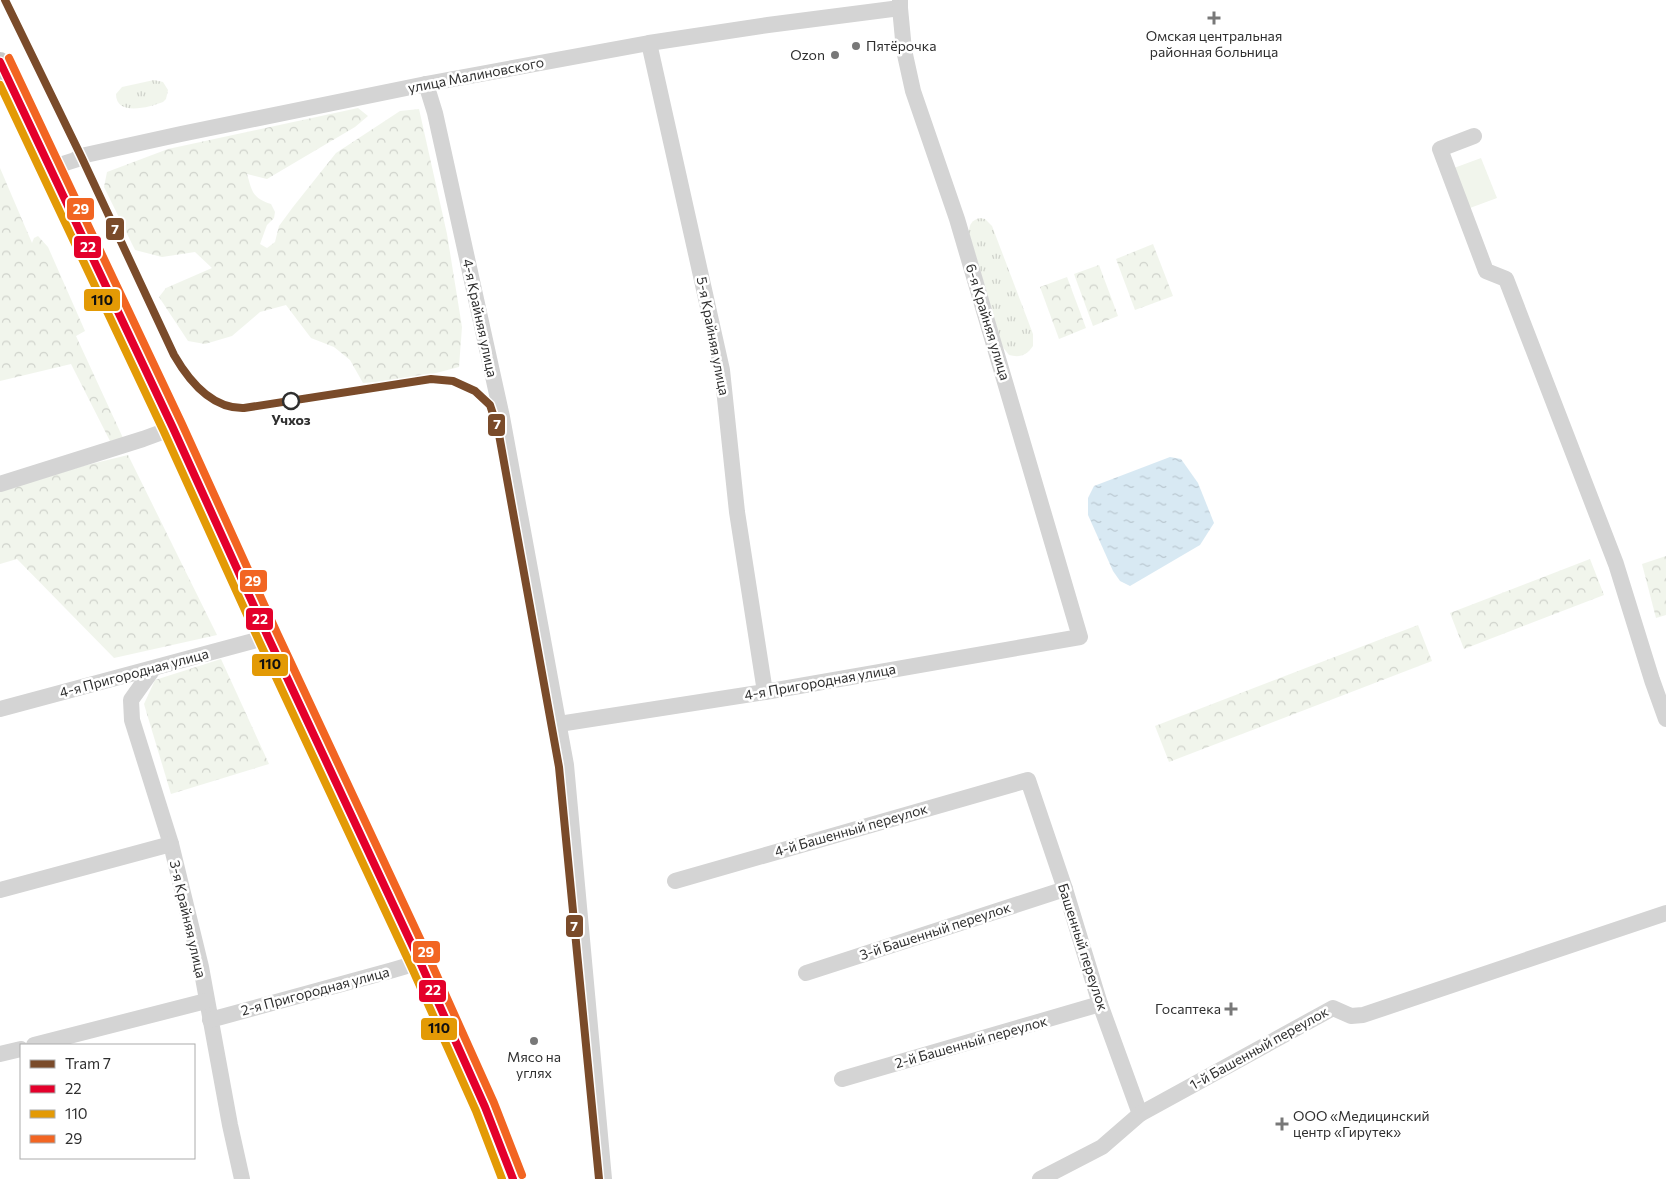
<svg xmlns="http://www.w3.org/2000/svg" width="1666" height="1179" font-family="Commissioner,sans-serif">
<defs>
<pattern id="grass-tufts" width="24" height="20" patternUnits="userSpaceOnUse" patternTransform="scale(1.25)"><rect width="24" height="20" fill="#f1f5ec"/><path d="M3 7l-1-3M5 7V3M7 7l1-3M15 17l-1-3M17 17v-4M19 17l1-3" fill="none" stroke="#cfd2cb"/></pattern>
<pattern id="forest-crowns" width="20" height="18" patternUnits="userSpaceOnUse" patternTransform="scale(1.25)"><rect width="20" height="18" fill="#f1f5ec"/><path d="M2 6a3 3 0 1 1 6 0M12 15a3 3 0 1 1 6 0" fill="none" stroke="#cfd2cb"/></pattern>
<pattern id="water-ripples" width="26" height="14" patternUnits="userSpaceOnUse" patternTransform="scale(1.25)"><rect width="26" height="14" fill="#d8e9f3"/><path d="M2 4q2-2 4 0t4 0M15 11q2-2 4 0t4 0" fill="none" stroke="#bac8d1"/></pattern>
</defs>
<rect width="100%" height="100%" fill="#fff"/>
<!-- grass -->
<g fill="url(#grass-tufts)">
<path d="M154 80 163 82 168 90 166 99 163 102C150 107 116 117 116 94L122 87Z"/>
<path d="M980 218 985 219 992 226 1033 334V346C1027 355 1020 358 1009 355L1002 346 969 233C969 224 972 220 980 218Z"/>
</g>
<!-- forest -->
<g fill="url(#forest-crowns)">
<path d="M358 108 368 116 355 127 267 179 247 174C252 191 252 198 271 204L275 212 274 218 267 225 260 244 267 248 275 242 279 226 293 207 336 153 400 111 419 109 447 234 462 327 459 367 413 379 363 383 350 360 334 347 311 338 286 305 260 312 232 336 205 344 188 341 159 297 166 288 212 268 195 252 162 257 135 250 104 187 107 172 168 149Z"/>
<path d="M0 168 32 243 34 238 38 236 48 247 85 331 76 336 123 438 110 441 71 364 0 381Z"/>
<path d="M1153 244 1173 296 1135 310 1116 259Z"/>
<path d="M1099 265 1118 316 1093 326 1074 274Z"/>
<path d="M1067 277 1086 328 1059 339 1040 287Z"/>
<path d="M128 455 217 635 114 658 17 559 0 564V491L83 466Z"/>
<path d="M1666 556V615L1656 618 1642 564Z"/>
<path d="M1590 559 1604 595 1464 649 1450 613Z"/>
<path d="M1418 625 1432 661 1169 762 1155 726Z"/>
<path d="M221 659 269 764 171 794 144 704 155 680Z"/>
</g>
<!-- pitch -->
<path fill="#f1f5ec" d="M1481 158 1497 198 1470 208 1454 168Z"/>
<!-- water -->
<path fill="url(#water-ripples)" d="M1170 457 1181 459 1198 483 1214 523 1200 545 1130 586 1120 581 1113 571 1088 515V498L1094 486Z"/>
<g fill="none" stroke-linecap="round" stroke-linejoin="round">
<!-- minor -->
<g stroke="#d4d4d4" stroke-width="16">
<path d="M649 43 722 370 737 512 765 692"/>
<path d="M426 84 435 113 502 417 566 765 604 1179"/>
<path d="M1474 136 1440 149 1486 271 1506 279 1616 564 1652 680 1666 719"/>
<path d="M50 168 75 160 81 156 181 134 426 84 649 43 768 25 900 8V0"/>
<path d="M0 484 143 439 173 428"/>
<path d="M153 669 131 700 132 720 171 844 201 967 230 1125 242 1179"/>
<path d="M0 709 268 637"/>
<path d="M559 724 765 692 1080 637 957 219 913 91 904 50 900 8"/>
<path d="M675 881 1028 780 1065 889 1100 1004 1140 1114"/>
<path d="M0 890 171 844"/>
<path d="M806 973 1065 889"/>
<path d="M210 1020 393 970 420 962"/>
<path d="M34 1045 206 1001"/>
<path d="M0 1054 21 1049"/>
<path d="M842 1079 1100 1004"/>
<path d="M1040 1179 1102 1147 1140 1114 1333 1008 1351 1016 1363 1015 1666 913"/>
</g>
<!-- major -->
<path stroke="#c7c7c7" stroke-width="20" d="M0 62 173 428 268 637 420 962 485 1107 513 1179"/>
<defs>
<path id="bus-1" d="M0 62 173 428 268 637 420 962 485 1107 513 1179"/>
<path id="bus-2" d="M0 85 164 432 259 641 411 966 476 1111 502 1179"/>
<path id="bus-3" d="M9 58 182 424 277 633 429 958 494 1103 522 1175"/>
</defs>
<!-- bus-1 casing -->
<use href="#bus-1" stroke="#fff" stroke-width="11"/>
<!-- bus-2 casing -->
<use href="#bus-2" stroke="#fff" stroke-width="11"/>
<!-- bus-3 casing -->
<use href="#bus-3" stroke="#fff" stroke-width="11"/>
<!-- bus-1 -->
<use href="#bus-1" stroke="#e4002b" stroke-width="8"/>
<!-- bus-2 -->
<use href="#bus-2" stroke="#e39a05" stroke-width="8"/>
<!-- bus-3 -->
<use href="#bus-3" stroke="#f26522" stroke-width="8"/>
<defs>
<path id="tram-1" d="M5 0 81 156 174 355C189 381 211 409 244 408L431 379 453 381 475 391 490 405 498 429 559 767 599 1179"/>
</defs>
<!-- tram-1 casing -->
<use href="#tram-1" stroke="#fff" stroke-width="11"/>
<!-- tram-1 -->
<use href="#tram-1" stroke="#7a4b2a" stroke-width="8"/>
</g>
<!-- markers -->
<g fill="#787878" stroke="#fff" stroke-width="2">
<path d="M1211.5 10.5h5v5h5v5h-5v5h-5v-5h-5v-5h5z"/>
<circle cx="856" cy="46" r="5"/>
<circle cx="835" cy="55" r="5"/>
<path d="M1228.5 1001.5h5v5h5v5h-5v5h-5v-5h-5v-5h5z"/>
<circle cx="534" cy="1041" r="5"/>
<path d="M1279.5 1116.5h5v5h5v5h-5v5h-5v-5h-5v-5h5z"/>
</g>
<circle fill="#fff" stroke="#2f2f2f" stroke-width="2.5" cx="291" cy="401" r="8"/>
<g text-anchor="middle" stroke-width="5" stroke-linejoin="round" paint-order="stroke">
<!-- poi labels -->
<g font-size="14" fill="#2f2f2f" stroke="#fff">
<text x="1214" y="41">Омская центральная<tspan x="1214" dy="16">районная больница</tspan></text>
<text x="866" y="51" text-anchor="start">Пятёрочка</text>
<text x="825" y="60" text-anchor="end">Ozon</text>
<text x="1221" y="1014" text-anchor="end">Госаптека</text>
<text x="534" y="1062">Мясо на<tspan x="534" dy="16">углях</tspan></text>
<text x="1293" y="1121" text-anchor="start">ООО «Медицинский<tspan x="1293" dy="16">центр «Гирутек»</tspan></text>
</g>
<!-- street labels -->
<g font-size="14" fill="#2f2f2f" stroke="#fff">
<text transform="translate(476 75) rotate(-11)" y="5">улица Малиновского</text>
<text transform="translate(480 318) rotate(78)" y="5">4-я Крайняя улица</text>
<text transform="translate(988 322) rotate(73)" y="5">6-я Крайняя улица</text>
<text transform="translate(713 336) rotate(79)" y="5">5-я Крайняя улица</text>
<text transform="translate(134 673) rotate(-15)" y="5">4-я Пригородная улица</text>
<text transform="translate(820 682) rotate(-10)" y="5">4-я Пригородная улица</text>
<text transform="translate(851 830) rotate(-16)" y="5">4-й Башенный переулок</text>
<text transform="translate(188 919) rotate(77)" y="5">3-я Крайняя улица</text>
<text transform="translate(935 931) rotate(-18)" y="5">3-й Башенный переулок</text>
<text transform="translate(1083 947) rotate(72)" y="5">Башенный переулок</text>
<text transform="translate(315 991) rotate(-15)" y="5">2-я Пригородная улица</text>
<text transform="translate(971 1042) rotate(-16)" y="5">2-й Башенный переулок</text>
<text transform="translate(1259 1048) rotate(-29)" y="5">1-й Башенный переулок</text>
</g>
<!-- stop labels -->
<g font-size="14" font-weight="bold" fill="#2f2f2f" stroke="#fff">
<text x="291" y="425">Учхоз</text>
</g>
</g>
<g stroke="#fff" stroke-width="2">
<rect x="66" y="197" width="29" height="24" rx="5" fill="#f26522"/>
<rect x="105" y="217" width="20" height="24" rx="5" fill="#7a4b2a"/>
<rect x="73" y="235" width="29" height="24" rx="5" fill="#e4002b"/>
<rect x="83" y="288" width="38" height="24" rx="5" fill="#e39a05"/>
<rect x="487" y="413" width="19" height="24" rx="5" fill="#7a4b2a"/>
<rect x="239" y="569" width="29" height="24" rx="5" fill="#f26522"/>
<rect x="245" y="607" width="29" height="24" rx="5" fill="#e4002b"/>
<rect x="251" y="653" width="38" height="24" rx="5" fill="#e39a05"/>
<rect x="565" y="914" width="19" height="24" rx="5" fill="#7a4b2a"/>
<rect x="412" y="940" width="29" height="24" rx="5" fill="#f26522"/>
<rect x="418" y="979" width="29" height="24" rx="5" fill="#e4002b"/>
<rect x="420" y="1017" width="38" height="24" rx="5" fill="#e39a05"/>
</g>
<g font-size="14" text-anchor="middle" font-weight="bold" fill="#fff">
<text x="81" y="214">29</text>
<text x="115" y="234">7</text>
<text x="88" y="252">22</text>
<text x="497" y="429">7</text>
<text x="253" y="586">29</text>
<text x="260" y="624">22</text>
<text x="574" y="931">7</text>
<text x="426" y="957">29</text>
<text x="433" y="995">22</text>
</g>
<g font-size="14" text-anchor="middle" font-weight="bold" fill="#111">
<text x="102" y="305">110</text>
<text x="270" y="669">110</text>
<text x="439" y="1033">110</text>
</g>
<!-- legend -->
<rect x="20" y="1044" width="175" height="115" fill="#ffffff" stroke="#acacac"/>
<rect x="30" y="1060" width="25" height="8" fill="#7a4b2a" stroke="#acacac"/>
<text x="65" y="1069" font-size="15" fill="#2f2f2f">Tram 7</text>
<rect x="30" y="1085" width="25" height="8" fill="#e4002b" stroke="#acacac"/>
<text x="65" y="1094" font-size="15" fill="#2f2f2f">22</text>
<rect x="30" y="1110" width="25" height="8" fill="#e39a05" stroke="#acacac"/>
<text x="65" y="1119" font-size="15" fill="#2f2f2f">110</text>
<rect x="30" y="1135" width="25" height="8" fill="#f26522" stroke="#acacac"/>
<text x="65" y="1144" font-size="15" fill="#2f2f2f">29</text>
</svg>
